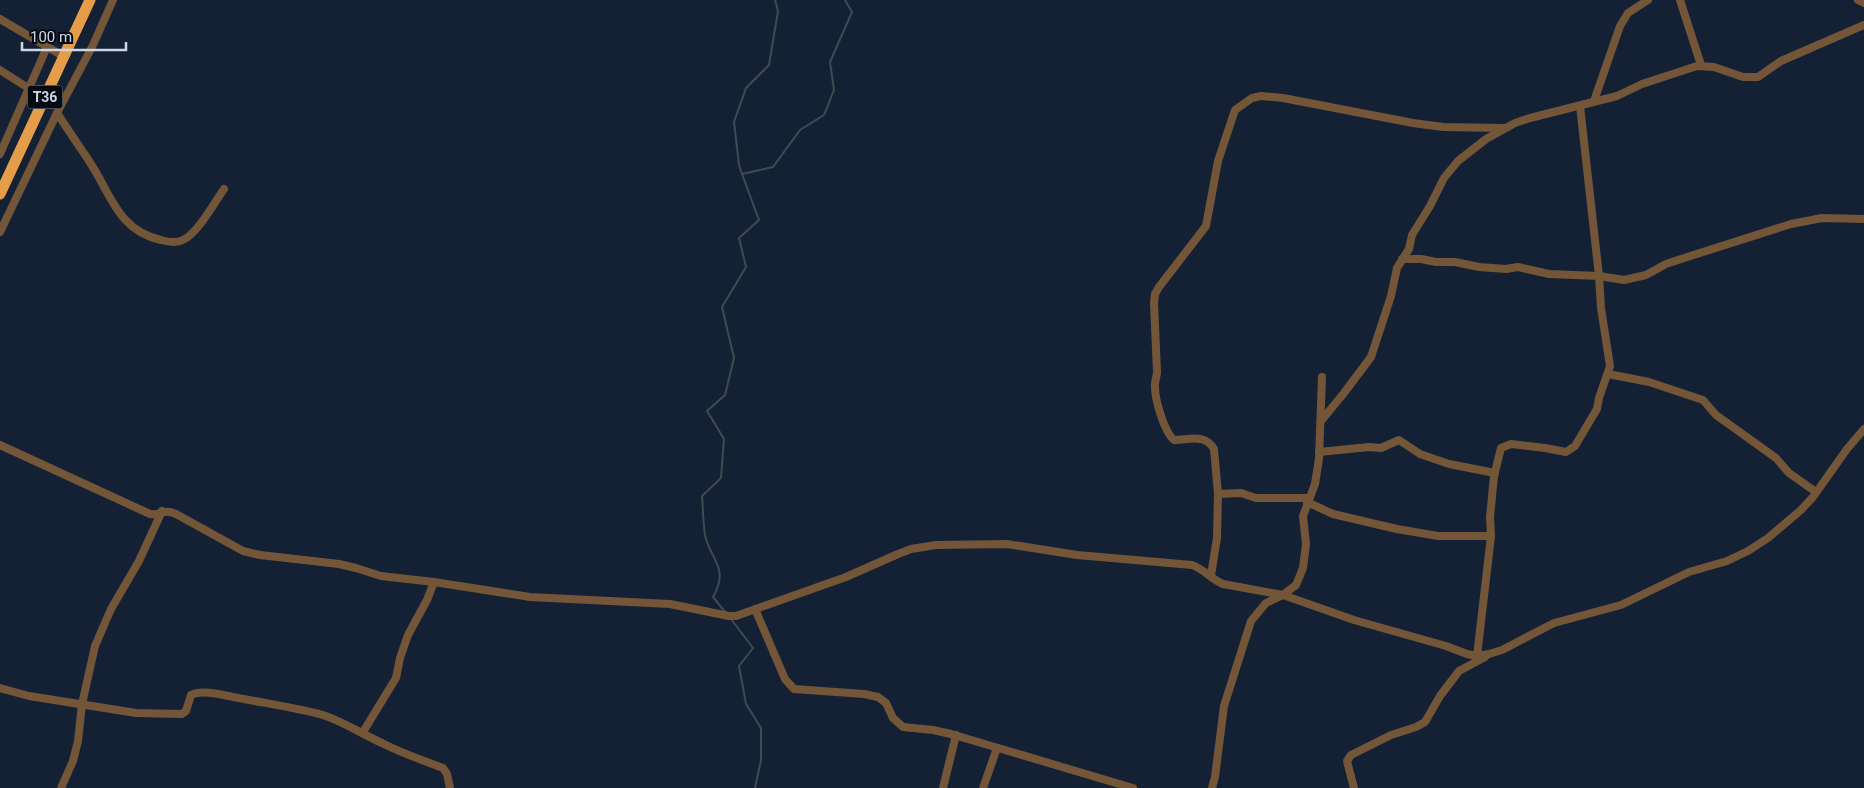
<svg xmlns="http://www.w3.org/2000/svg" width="1864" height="788" font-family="Roboto,sans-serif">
<rect width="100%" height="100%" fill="#142135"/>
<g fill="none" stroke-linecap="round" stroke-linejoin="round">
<!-- stream -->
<g stroke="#3e4b52" stroke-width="2">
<path d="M742 174 739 165 734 122 746 88 769 65 778 11 775 0"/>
<path d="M726 613 713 597C730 567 710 560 705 535 703 522 703 509 702 496L721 478 724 439 707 411 725 395 734 358 722 307 746 267 739 238 759 220 742 174 773 167 800 130 824 115 834 90 830 62 852 12 845 0"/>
<path d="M731 619 753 648 739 666 746 704 761 728V760L755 788"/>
</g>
<!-- minor -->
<g stroke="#735537" stroke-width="8">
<path d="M1680 0 1701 65"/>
<path d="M1858 0 1864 3"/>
<path d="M0 19 63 56"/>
<path d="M0 70 44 98"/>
<path d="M1594 101 1620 26 1628 13 1648 0"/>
<path d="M57 113C68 130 80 147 91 164 111 195 119 231 161 240 168 242 177 243 183 240 198 233 214 203 224 189"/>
<path d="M0 154 47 47"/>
<path d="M0 232 57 113 93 45 113 0"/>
<path d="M1402 259H1421L1436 262H1455L1479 267 1506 269 1518 267 1549 274 1599 276 1624 280 1646 275 1666 264 1684 258 1791 224 1822 218 1864 219"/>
<path d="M1608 374 1649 382 1703 400 1716 415 1776 458 1789 473 1816 492"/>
<path d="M1321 421 1344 393 1371 357 1391 296 1397 268 1409 249 1412 235 1430 206 1444 178 1458 161 1486 139 1515 123 1530 118 1617 96 1642 84 1697 66 1714 67 1743 77H1758L1781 61 1864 25"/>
<path d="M0 445 150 514C161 516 163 508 176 514L243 551 260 555 339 564 356 568 381 576 434 582 530 597 670 604 729 616H736L846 577 898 554 911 549 936 545 1007 544 1077 555 1192 565C1204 569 1211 579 1223 584L1283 595 1354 620 1446 646 1467 654 1477 656 1489 654 1502 650 1554 623 1621 605 1689 572 1727 561 1748 551 1768 538 1801 510 1813 497 1847 449 1864 429"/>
<path d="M1319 452 1369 447 1381 448 1399 440 1420 454 1449 464 1495 473"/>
<path d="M1218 494 1241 493 1256 498H1309"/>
<path d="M1307 502 1333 514 1397 529 1438 536H1491"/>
<path d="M1211 575 1217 538 1218 494 1214 449C1205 433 1189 440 1174 440 1164 432 1154 397 1155 384 1155 380 1157 376 1157 372L1154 303 1155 294 1159 287 1206 226 1218 161 1235 110 1252 98 1261 96 1283 98 1413 123 1443 127 1505 128"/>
<path d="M755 609 785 679 794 689 864 694 878 697 886 703 893 718 903 727 933 730 951 734 1133 788"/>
<path d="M1477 656 1491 536 1490 517 1494 476 1501 448 1511 444 1545 448 1566 452 1575 446 1597 409 1599 398 1610 366 1601 308 1599 276 1580 106"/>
<path d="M0 688 29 696 136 713 182 714 186 711 191 695C203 688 230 697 244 699 270 704 297 708 323 715 344 722 362 734 382 743 401 753 422 760 443 768L447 774 450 788"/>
<path d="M363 732 396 678 400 658 408 635 427 600 434 582"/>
<path d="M61 788 73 761 78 741 82 704 95 646 111 609 139 561 162 511"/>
<path d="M943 788 956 735"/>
<path d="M983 788 997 748"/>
<path d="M1212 788 1215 777 1224 706 1251 621 1266 603 1283 595 1296 585 1303 568 1306 544 1303 516 1315 484 1319 459 1322 377"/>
<path d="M1354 788 1347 761 1351 755 1391 735 1416 727 1425 722 1440 696 1459 671 1485 657"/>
</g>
<!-- highway -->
<path stroke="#e69d4a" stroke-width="11" d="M0 194 90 0"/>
</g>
<g text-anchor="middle" stroke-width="4.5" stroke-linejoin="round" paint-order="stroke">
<!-- shield labels -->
<rect fill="#060a13" stroke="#9199a5" stroke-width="1" x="27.5" y="85.5" width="35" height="23" rx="4"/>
<g font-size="14" font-weight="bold" fill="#cdd6e4">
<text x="45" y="102">T36</text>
</g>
</g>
<!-- scale -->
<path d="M22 42v8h104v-8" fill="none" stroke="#cdd6e4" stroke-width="2.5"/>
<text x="30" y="42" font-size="15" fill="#cdd6e4" stroke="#060a13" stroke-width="4" paint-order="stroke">100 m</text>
</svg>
